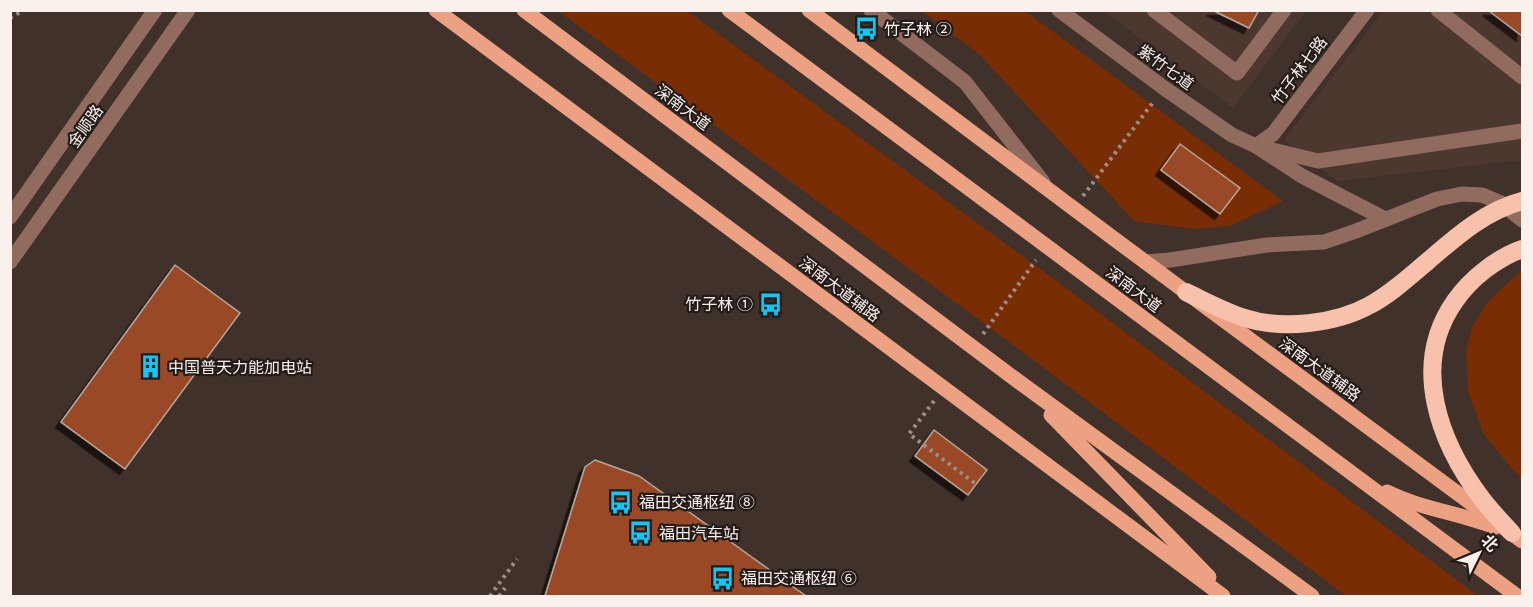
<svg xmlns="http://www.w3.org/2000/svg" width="1533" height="607" font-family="Karla,'Noto Sans SC',sans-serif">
<defs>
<filter id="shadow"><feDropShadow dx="-5.5" dy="5.5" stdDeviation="0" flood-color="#0009"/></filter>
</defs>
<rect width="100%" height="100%" fill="#40312b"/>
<!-- built -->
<g fill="#4d382f">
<path d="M1104 11H1306L1233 108Z"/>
<path d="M1383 11H1522V160L1337 181 1284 140Z"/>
</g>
<!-- green -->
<g fill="#782d05">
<path d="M558 11H687L1054 279 1478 596H1346L1008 341Z"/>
<path d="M922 11H1025L1283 201 1230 226 1193 229 1134 221 980 55Z"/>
<path d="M1522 271V478L1512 469 1483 433 1468 391 1466 352 1472 327 1487 303 1502 288Z"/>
</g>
<!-- building -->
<g fill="#9a4a27" stroke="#b7a59e" stroke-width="1.5" filter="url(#shadow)">
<path d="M1212 10H1259L1249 28Z"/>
<path d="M1522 10V36L1489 11V10Z"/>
<path d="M1180 144 1240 188 1220 214 1161 170Z"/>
<path d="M175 265 240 313 125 469 61 422Z"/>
<path d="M934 430 987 470 968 495 915 456Z"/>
<path d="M595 460 639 476 806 596H545L585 467Z"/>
</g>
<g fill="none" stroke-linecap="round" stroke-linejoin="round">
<!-- path -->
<g stroke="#9b8f8a" stroke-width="4" stroke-dasharray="3 4.5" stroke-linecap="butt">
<path d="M10 18 24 10"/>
<path d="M1083 196 1154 101"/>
<path d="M983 334 1036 260"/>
<path d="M934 401 909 434 976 484"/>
<path d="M490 596 517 559"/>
<path d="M499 596 505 588"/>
</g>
<!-- minor -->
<g stroke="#916c5e" stroke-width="15">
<path d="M871 10 965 82 1043 182"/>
<path d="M1059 10 1164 88 1232 135 1256 146 1302 176 1385 219"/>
<path d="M1154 10 1237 73 1284 10"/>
<path d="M1438 10 1522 77"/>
<path d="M1256 146 1273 134 1367 10"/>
<path d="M1268 149 1318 161 1522 131"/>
<path d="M10 217 155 10"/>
<path d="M10 262 188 10"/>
<path d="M1145 262 1170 260 1267 245 1324 242 1356 231 1437 199 1462 194 1482 195 1501 203 1522 220"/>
</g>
<!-- major -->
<g stroke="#eda183" stroke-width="15">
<path d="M436 10 1223 596"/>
<path d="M524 10 1011 376 1312 596"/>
<path d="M729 10 1517 596"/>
<path d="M809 10 1113 238 1522 541"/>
<path d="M1051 415 1209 577"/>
<path d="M1387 492C1421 509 1460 513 1495 527"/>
</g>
<!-- highway -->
<g stroke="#f8c1ab" stroke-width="18">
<path d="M1186 292C1205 301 1225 312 1245 318 1282 330 1336 324 1370 305 1391 294 1410 276 1428 261"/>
<path d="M1512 533C1502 522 1491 511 1482 499 1439 442 1410 365 1455 301 1471 278 1497 258 1522 249"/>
</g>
<!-- highway-bridge -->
<path stroke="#f8c1ab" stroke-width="18" d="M1428 261C1457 236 1485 211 1522 201"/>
</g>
<!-- icons -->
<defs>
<symbol id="bus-bare" viewBox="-9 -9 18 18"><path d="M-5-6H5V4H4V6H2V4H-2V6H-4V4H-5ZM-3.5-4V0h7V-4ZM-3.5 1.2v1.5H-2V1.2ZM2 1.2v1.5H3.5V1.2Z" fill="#0bcafa" stroke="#221b18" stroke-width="2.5" paint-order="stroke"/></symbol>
<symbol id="building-bare" viewBox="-9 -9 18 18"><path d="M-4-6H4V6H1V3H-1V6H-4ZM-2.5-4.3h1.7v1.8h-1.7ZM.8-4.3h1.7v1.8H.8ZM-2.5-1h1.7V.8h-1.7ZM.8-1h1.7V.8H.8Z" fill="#0bcafa" stroke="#221b18" stroke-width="2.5" paint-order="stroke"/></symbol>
</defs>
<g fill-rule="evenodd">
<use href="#bus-bare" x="850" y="12" width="33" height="33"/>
<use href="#bus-bare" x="754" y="288" width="33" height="33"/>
<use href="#building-bare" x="134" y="350" width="33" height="33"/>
<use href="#bus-bare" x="604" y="486" width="33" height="33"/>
<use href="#bus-bare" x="624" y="516" width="33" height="33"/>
<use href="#bus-bare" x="706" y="562" width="33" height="33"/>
</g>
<g text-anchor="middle" stroke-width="4.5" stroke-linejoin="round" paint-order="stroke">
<!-- poi labels -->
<g font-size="16" fill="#faf0ec" stroke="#221b18" text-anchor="start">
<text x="884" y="35">竹子林 ②</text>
<text x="753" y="310" text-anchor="end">竹子林 ①</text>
<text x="168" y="373">中国普天力能加电站</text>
<text x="639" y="508">福田交通枢纽 ⑧</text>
<text x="659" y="539">福田汽车站</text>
<text x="741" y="584">福田交通枢纽 ⑥</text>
</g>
<!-- street labels -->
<g font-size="16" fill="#faf0ec" stroke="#221b18">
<text transform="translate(1166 67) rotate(36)" y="6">紫竹七道</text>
<text transform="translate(1299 70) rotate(-53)" y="6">竹子林七路</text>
<text transform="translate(683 107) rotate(37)" y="6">深南大道</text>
<text transform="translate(85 126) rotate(-55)" y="6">金顺路</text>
<text transform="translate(840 289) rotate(37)" y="6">深南大道辅路</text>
<text transform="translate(1134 289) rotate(37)" y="6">深南大道</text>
<text transform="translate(1320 369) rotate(36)" y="6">深南大道辅路</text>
</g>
</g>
<!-- border -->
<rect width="1533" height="607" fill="none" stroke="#faf0ec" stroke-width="24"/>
<!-- north arrow -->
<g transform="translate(1479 553) rotate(47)" stroke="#221b18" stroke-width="4.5" paint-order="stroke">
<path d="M0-4.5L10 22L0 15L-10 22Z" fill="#faf0ec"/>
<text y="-9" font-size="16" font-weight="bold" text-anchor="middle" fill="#faf0ec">北</text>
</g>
</svg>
